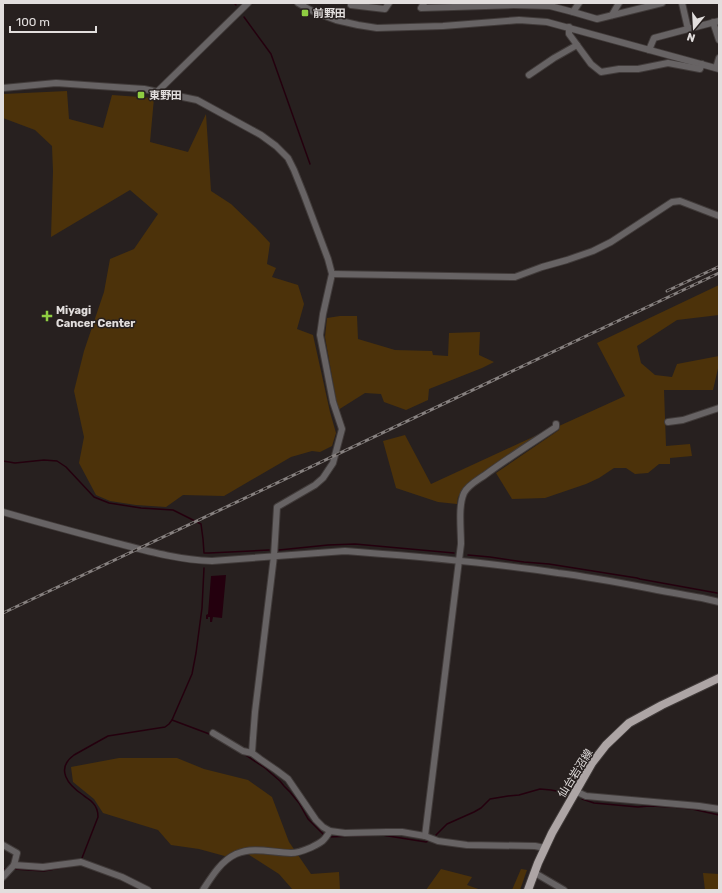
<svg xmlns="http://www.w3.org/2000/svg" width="722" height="893" font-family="Rubik,'Noto Sans JP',sans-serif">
<rect width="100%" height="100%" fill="#27201f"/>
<!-- green -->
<g fill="#4c320a">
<path d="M67 91 69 119 103 128 112 95 154 98 150 142 188 152 206 114 211 191 231 204 256 228 270 243 267 264 276 268 272 277 298 285 304 304 297 329 313 335 330 412 336 433 332 446 320 452 312 451 291 457 224 496 183 495 166 507 136 505 110 501 96 495 79 463 84 437 74 391 84 351 104 292 110 259 134 249 158 214 130 190 51 237 53 171 52 146 35 130 3 118V94Z"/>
<path d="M719 285V315L677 320 637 346 641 363 655 375 672 377 677 364 719 356V364L713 390H664L666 446 690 444 692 456 670 458V464H659L648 473 635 474 626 468H614L599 478 586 484 545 498 512 499 496 473 559 430V426L625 396 597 343Z"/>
<path d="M340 316H357L358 339 395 350 432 351 433 355 448 356 449 333 480 332 479 355 494 362 482 368 429 389 428 400 406 410 384 402 381 394 365 393 338 410 325 337 327 318Z"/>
<path d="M548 430 470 482 458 497 457 504 438 502 396 488 383 441 405 435 431 484Z"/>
<path d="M119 758H177L204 769 248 780 272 797 289 842 311 874 339 872 340 890H293L279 874 246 853 232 858 199 849 171 845 158 830 103 813 94 799 73 782 71 767Z"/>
<path d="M441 869 472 877 467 885 481 890H426Z"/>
<path d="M521 869 527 870 520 890H512Z"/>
<path d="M703 873 719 874V890H705Z"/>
</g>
<!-- water -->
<path fill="#24000e" d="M226 575 222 618 213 617 212 622H210V617H208V619H206V615L208 614 211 576Z"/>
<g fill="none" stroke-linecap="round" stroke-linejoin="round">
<!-- stream -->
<g stroke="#24000e" stroke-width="1.5">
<path d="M234 3 236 5"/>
<path d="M244 17 271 54 310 164"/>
<path d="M3 461 15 463 44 460 57 461 66 467 94 497 109 503 141 508 173 510 201 524 203 539 204 553H209L269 550"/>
<path d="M279 550 328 545 355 544 454 553"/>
<path d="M468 555 490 557 524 562 549 564 637 578 640 579 717 593"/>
<path d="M172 720 212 735"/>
<path d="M244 754 265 768 280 781 284 786 290 792 299 803 308 819 325 836"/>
<path d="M582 799 594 803 638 807 649 806 673 807 692 809 719 815"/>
<path d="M436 835 447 824 474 812 481 808 490 799 508 796 519 795 540 789 551 790 567 793"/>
<path d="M328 837 382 835 426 842 428 841"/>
<path d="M82 858 98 817C98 811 97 807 93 803 90 799 86 798 83 795 68 785 55 769 74 755L108 736 165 727 169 724 172 720 192 674 196 653 202 608 204 568"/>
<path d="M14 869 44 871 71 866"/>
<path d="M3 871 5 869 8 868"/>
</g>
<defs>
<g id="minor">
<path d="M298 3 314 12 336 20 358 25 377 28 443 26 519 20 547 22 719 69"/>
<path d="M352 3 351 5 385 9 389 3"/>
<path d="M424 3 421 8 514 5"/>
<path d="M682 3 688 29 719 21"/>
<path d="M512 4 514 5 550 6 573 12 579 3"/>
<path d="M573 12 597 19 662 3"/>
<path d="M612 15 619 3"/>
<path d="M713 22 719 40"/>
<path d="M569 27V34L591 64 601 72 619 69H638L668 63 700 69 702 64"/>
<path d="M649 50 654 38 688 29"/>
<path d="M716 68 719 58"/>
<path d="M529 75 554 58 577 45"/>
<path d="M3 88 56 83 99 86 144 89 197 100 261 135 276 146 288 158 294 170 304 195 328 259 332 274 323 314 320 335 333 402 342 429 333 463 323 478 315 485 277 507 274 556 255 712 253 738 252 753 260 759 276 770 288 779 316 820 323 827 330 831 345 833 387 832H402L425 836 438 841 467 845 535 846 545 848"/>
<path d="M157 92 248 3"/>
<path d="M332 274 515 277 542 267 567 260 593 251 611 242 672 202 680 201 719 216"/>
<path d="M668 422 683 420 719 408"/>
<path d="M3 512C41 523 78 533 116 543 147 551 179 560 212 561L345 551 358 552C425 557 492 563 558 573 607 579 654 590 702 598L719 602"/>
<path d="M213 733 243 751 252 753"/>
<path d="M575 791 586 796 699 806 719 809"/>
<path d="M425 836 461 544C461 529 458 506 464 493 468 485 478 480 485 475 508 458 532 443 556 427V424"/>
<path d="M3 845 17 853 14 865 3 877"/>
<path d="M14 865 43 867 81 862 122 877 148 890"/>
<path d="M535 873 564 890"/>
<path d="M203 890C212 876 221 861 236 854 254 846 273 853 291 853 299 853 305 850 312 847 322 842 324 841 330 831"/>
</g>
<path id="major" d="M528 890 538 863 552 833 592 763 606 745 629 723 662 705 719 678"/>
</defs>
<!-- minor casing -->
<use href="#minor" stroke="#413b3a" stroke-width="8"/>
<!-- major casing -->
<use href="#major" stroke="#413b3a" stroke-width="10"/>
<!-- minor -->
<use href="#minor" stroke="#676364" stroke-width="6"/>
<!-- major -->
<use href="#major" stroke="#ada5a5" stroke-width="8"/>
<defs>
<g id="rail">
<path d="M667 291 718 267"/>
<path d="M3 613 719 273"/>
</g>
</defs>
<!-- rail casing -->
<use href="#rail" stroke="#86807f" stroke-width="3"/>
<!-- rail -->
<use href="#rail" stroke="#27201f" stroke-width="1.5" stroke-dasharray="4.5" stroke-linecap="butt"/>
</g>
<!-- markers -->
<g fill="#8fcd42" stroke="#27201f" stroke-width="1.5">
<rect x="301" y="9" width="8" height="8" rx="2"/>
<rect x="137" y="91" width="8" height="8" rx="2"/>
<path d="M45 310h4v4h4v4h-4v4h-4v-4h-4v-4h4z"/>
</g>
<g text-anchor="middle" stroke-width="3" stroke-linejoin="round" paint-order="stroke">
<!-- poi labels -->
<g font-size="11" font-weight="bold" fill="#e2dedd" stroke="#27201f" text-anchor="start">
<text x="313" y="17">前野田</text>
<text x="149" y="99">東野田</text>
<text x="56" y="314">Miyagi<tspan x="56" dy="13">Cancer Center</tspan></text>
</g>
<!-- street labels -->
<g font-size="11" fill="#e2dedd" stroke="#27201f">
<text transform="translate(575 773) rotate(-58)" y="4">仙台岩沼線</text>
</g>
</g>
<!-- border -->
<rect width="722" height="893" fill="none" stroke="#e2dedd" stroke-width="8"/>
<!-- north arrow -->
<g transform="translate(694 28) rotate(198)" stroke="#27201f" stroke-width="3" paint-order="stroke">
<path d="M0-3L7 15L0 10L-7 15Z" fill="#e2dedd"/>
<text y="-6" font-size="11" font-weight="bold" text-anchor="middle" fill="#e2dedd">N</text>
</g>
<!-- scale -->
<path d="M10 26v6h86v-6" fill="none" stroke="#e2dedd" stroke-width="2"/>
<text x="16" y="26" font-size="12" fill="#e2dedd" stroke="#27201f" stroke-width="3" paint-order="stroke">100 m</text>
</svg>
